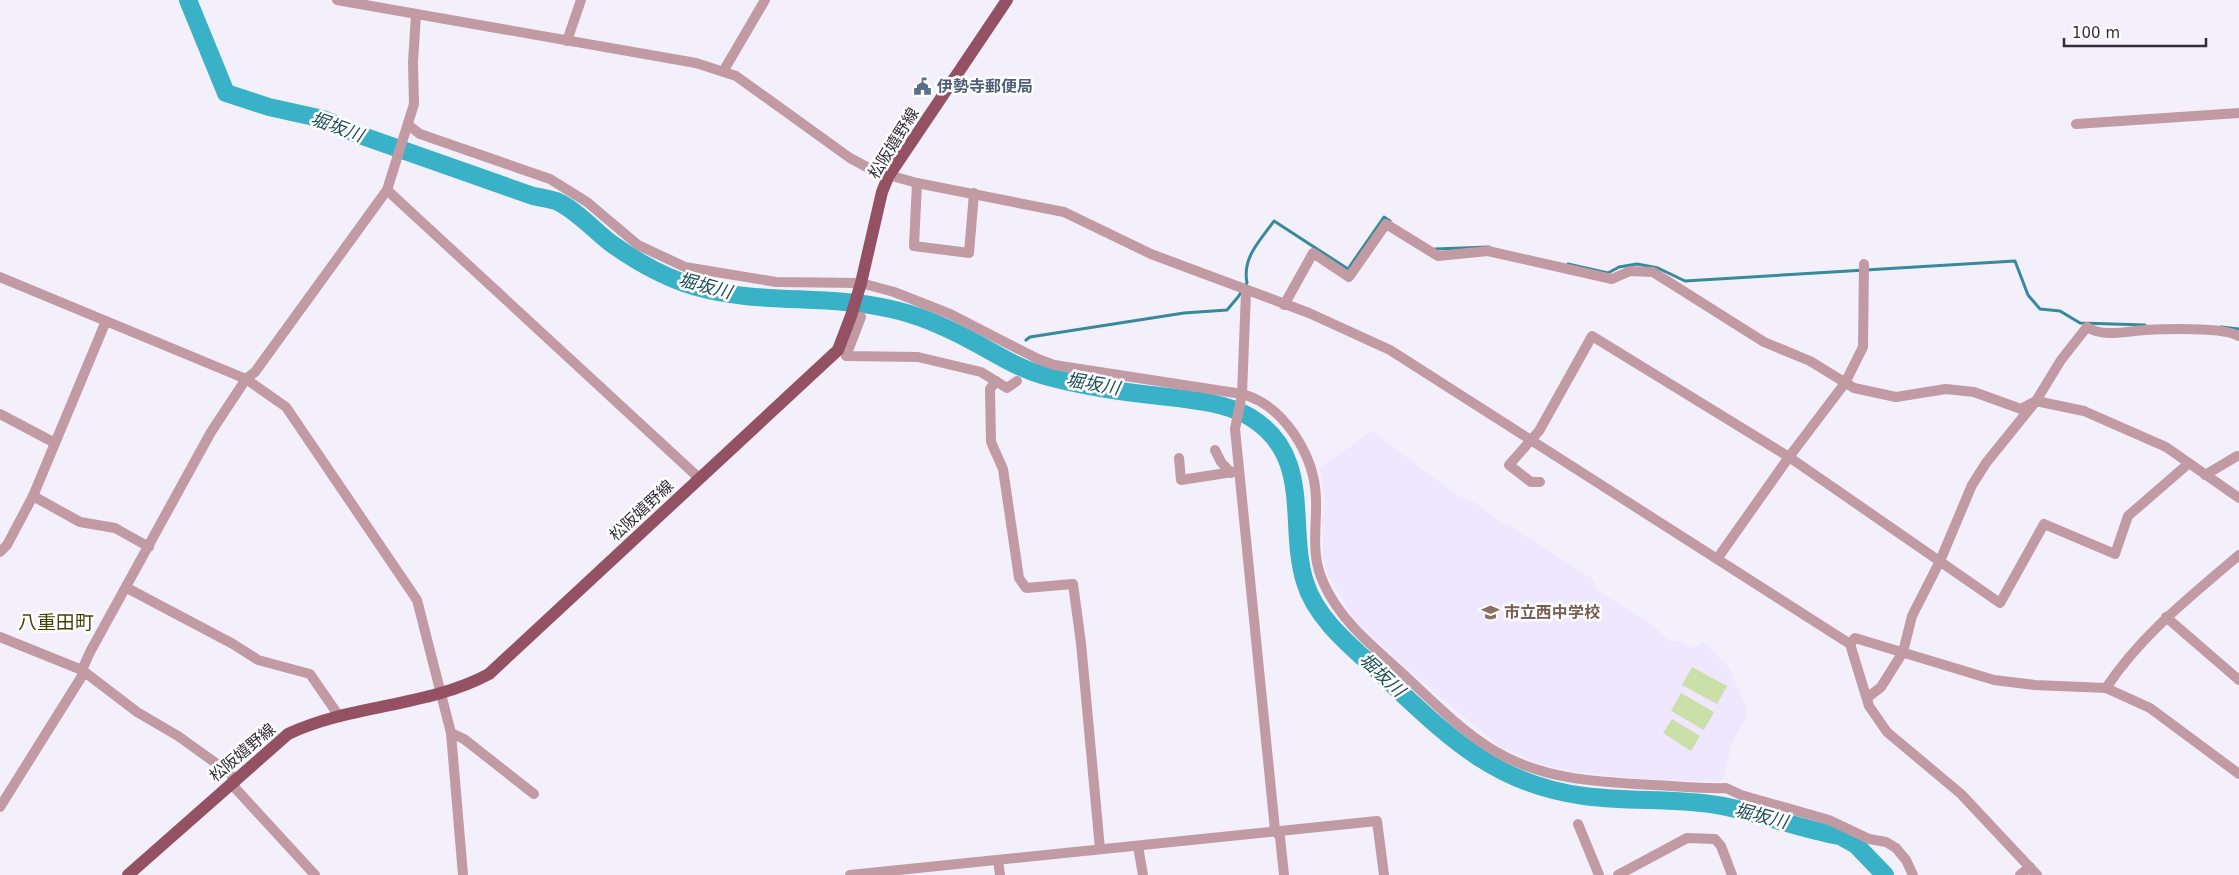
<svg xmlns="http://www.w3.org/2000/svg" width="2239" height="875" font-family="'DejaVu Sans','Noto Sans JP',sans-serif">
<rect width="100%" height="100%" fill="#f3f0fb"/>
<!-- built -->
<path fill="#eee7fd" d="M1372 431 1458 496 1476 503 1504 525 1507 524 1594 580 1597 590 1651 624 1671 642 1681 641 1694 649 1703 641 1729 667 1747 710V717L1742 723 1731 746 1724 778 1719 782 1643 779 1575 772 1536 763 1500 747 1401 664 1353 618 1328 576 1323 559 1322 518 1325 501 1320 468Z"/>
<!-- pitch -->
<g fill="#cbe0a9">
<path d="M1692 667 1727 686 1717 704 1682 685Z"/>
<path d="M1681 693 1714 712 1704 730 1671 711Z"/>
<path d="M1672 719 1700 736 1691 751 1663 733Z"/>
</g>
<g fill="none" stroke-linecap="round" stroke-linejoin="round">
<!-- stream -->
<g stroke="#37899c" stroke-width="3">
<path d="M1435 249 1489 247"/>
<path d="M1568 264 1608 273 1619 267 1637 264 1658 268 1685 281 2015 261 2028 295 2040 309 2060 311 2080 323 2145 325"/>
<path d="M2221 327 2239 329"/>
<path d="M1026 340 1030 337 1184 313 1227 310 1238 297 1247 283C1242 257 1260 241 1274 221L1348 269 1384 217 1390 221"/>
</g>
<!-- river -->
<path stroke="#39b1c7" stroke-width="18" d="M188 0 226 93 269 107 323 119 357 134 533 196C540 197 548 199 556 201 574 208 596 232 612 244 637 262 666 278 696 287 760 305 827 294 891 309 919 315 946 327 972 341 995 353 1017 368 1042 375 1077 385 1115 391 1151 395 1183 399 1223 401 1250 417 1314 456 1287 524 1305 582 1316 619 1352 647 1379 672 1444 732 1491 784 1584 796 1628 802 1674 798 1717 805 1759 812 1798 829 1840 836L1856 845 1885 875"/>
<!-- minor -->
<g stroke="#c29aa3" stroke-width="10">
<path d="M337 0 696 63 736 76 850 158 874 171 917 183 1064 212 1151 254 1309 313 1390 350 1850 644 1869 706 1887 732 1961 794 2037 875"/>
<path d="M567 41 581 0"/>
<path d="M724 70 765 0"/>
<path d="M2076 124 2239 113"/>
<path d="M408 125 420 134 550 179 587 202 638 245 685 267 776 282 861 283 894 292 950 314 1038 359 1054 365 1242 394C1284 405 1315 456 1316 499 1317 529 1310 555 1324 584 1340 620 1372 646 1401 672 1430 699 1459 729 1493 750 1542 780 1598 782 1654 785 1678 786 1702 789 1726 788L1741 795 1829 820 1869 839 1886 842 1896 848 1906 860 1913 875"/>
<path d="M917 183 914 246 969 253 974 193"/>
<path d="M387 190 699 478"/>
<path d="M0 277 246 379 286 407 417 600 451 733 463 875"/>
<path d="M1246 292 1242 394 1235 429 1275 830 1280 837 1284 875"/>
<path d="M1284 305 1313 253 1349 277 1386 224 1438 256 1488 251 1612 279 1630 271 1653 272 1764 342 1810 361 1854 388 1896 397 1946 389 1974 392 2021 409 2036 401 2084 411 2166 447 2239 498"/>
<path d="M851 316 861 317 846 356 918 357 981 372 1007 388 1017 381"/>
<path d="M996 381 990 389 991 442 1003 469 1019 578 1026 588 1073 584 1081 643 1100 849"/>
<path d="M0 414 55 443"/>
<path d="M1215 450 1221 462 1231 473"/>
<path d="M1179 458 1181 480 1239 471"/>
<path d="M2205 475 2237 456"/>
<path d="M1540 482H1531L1509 465 1539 431 1592 336 1789 457 2000 603 2044 524 2115 554 2128 516 2188 464"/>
<path d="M33 496 80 522 115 528 149 547"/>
<path d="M0 552 7 545 33 496 106 321"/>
<path d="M1717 559 1789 457 1845 383 1863 347 1864 264"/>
<path d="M127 588 233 644 258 660 310 674 339 716"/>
<path d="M2166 617 2239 680"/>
<path d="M0 637 82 670 137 712 178 736 231 774 236 789 315 875"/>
<path d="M1850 644 1855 638 1994 680 2035 685 2106 688 2150 708 2239 774"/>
<path d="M2106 688C2142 634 2190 597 2239 555"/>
<path d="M1867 698 1881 687 1903 652 1912 616 1940 561 1972 485 1986 463 2036 401 2061 360 2087 327C2103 338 2128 331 2145 330 2166 329 2222 327 2239 336"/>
<path d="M451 733 464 739 534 794"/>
<path d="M0 807 82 676V670L90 652 211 432 246 379 255 372 387 190 414 104 413 62 416 15"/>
<path d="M1578 824 1599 875"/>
<path d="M1138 846 1143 875"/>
<path d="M998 860 1000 875"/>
<path d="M850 875 1377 821 1384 875"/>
<path d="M1618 875 1687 838 1715 839 1721 846 1732 875"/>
<path d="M2020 875 2030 867"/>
</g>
<!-- major -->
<path stroke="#935163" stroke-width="12" d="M128 875 288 734C351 704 428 707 489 674L838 350 851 316 861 283 882 192 888 177 1007 0"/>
</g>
<!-- icons -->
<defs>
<symbol id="civic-bare" viewBox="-9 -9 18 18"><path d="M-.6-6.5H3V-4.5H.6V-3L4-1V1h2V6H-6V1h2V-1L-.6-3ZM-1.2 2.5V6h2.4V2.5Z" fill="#5c6f8a" stroke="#fff" stroke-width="2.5" paint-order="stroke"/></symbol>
<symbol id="school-bare" viewBox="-9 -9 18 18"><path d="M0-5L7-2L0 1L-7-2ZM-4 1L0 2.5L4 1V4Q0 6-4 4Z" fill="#8d6e63" stroke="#fff" stroke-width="2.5" paint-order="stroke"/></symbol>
</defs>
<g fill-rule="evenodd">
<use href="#civic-bare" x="910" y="74" width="25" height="25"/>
<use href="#school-bare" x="1478" y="600" width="25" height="25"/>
</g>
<g text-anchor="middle" stroke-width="5" stroke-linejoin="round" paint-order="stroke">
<!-- service labels -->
<g font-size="16" font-weight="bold" fill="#4e5e75" stroke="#fff" text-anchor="start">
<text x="937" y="92">伊勢寺郵便局</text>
</g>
<!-- street labels -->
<g font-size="16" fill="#312d38" stroke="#fff">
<text transform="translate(893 143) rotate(-58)" y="6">松阪嬉野線</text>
<text transform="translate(641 510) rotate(-43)" y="6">松阪嬉野線</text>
<text transform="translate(242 752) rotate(-40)" y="6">松阪嬉野線</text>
</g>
<!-- education labels -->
<g font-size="16" font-weight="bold" fill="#785e54" stroke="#fff" text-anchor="start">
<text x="1504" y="618">市立西中学校</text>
</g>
<!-- water labels -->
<g font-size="18" font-style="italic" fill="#1d4f58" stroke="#fff">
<text transform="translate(337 127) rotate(20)" y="6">堀坂川</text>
<text transform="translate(705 286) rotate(15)" y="6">堀坂川</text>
<text transform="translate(1093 384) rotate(10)" y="6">堀坂川</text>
<text transform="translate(1382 675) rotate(43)" y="6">堀坂川</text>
<text transform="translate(1761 816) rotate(14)" y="6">堀坂川</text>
</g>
<!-- quarter labels -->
<g font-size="19" fill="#3e4405" stroke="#fff">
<text x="56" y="629">八重田町</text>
</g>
</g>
<!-- scale -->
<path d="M2064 38v8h142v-8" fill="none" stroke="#312d38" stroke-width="2.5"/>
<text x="2072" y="38" font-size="15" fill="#312d38" stroke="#ffffff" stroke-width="4" paint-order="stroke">100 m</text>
</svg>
